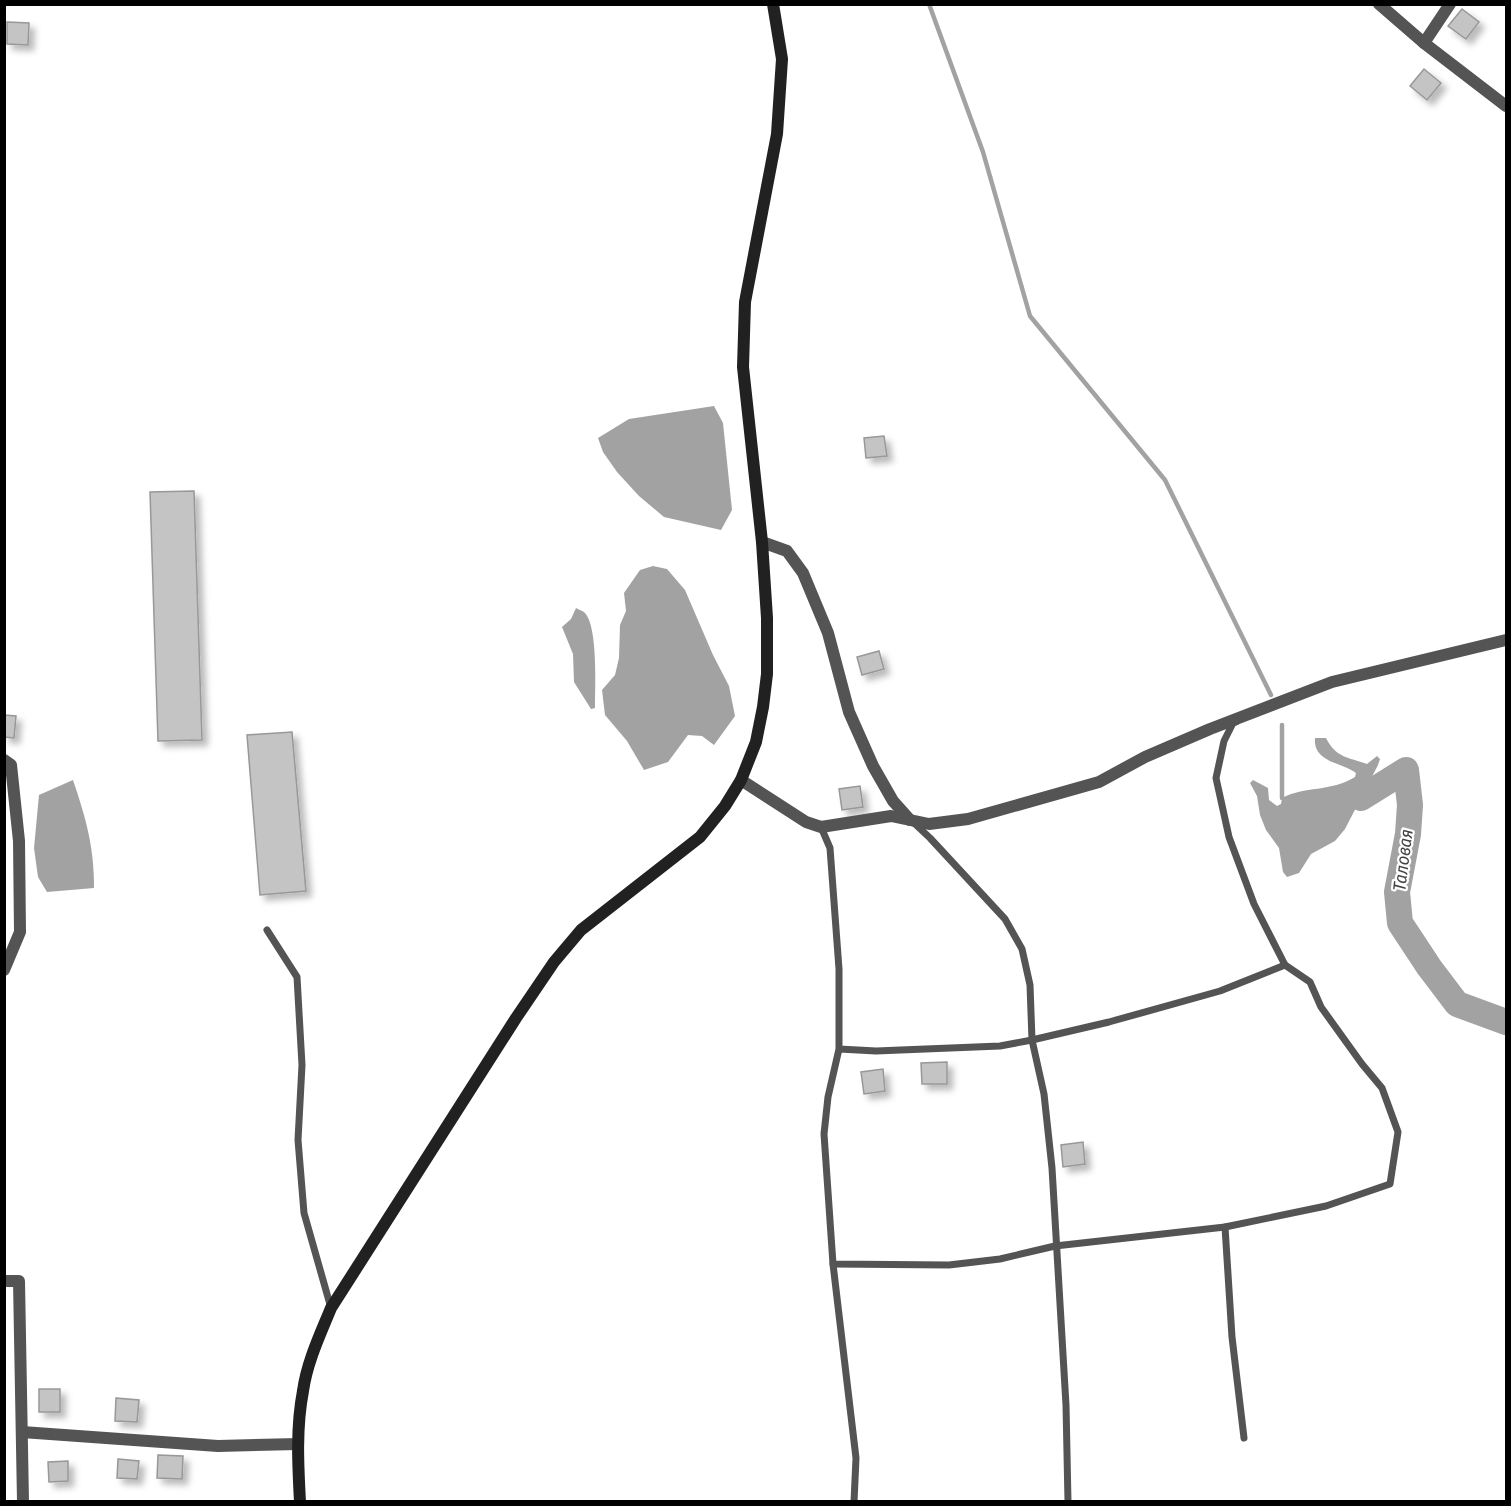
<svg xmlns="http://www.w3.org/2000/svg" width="1511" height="1506" font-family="'Fira Sans Condensed',sans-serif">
<defs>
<filter id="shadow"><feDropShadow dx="5.5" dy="5.5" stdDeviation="3" flood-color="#0004"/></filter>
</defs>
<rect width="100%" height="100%" fill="#fff"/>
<!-- water -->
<g fill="#a2a2a2">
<path d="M714 406 723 423 732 510 721 530 664 517 639 496 617 472 603 452 598 438 629 419Z"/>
<path d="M653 566 667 569 685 590 713 655 729 686 735 716 714 745 702 736 688 735 668 762 644 770 627 741 605 715 602 690 615 675 619 658 620 625 626 611 624 593 640 570Z"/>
<path d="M576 608C579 610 582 610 585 613 598 627 595 688 595 708L591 709 574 682 573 654 562 627 571 619Z"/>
<path d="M1315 738H1326C1336 758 1348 757 1367 764L1377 756 1380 759 1378 765 1345 829 1335 841 1311 854 1299 873 1287 877 1283 872 1279 848 1266 830 1260 815 1257 796 1250 783 1253 780 1268 788 1269 800 1277 806 1281 804 1282 798C1304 786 1331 792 1355 777L1356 773C1341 762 1313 762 1315 738Z"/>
<path d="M73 780C86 819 94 846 94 888L47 892 38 877 34 848 39 795Z"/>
</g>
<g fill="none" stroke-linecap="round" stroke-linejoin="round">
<!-- stream -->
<g stroke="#a2a2a2" stroke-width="4.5">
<path d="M929 4 983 152 1030 316 1165 480 1271 695"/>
<path d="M1282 798V725"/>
</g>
<!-- river -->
<path stroke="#a2a2a2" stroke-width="26" d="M1361 798 1406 770 1410 805 1408 834 1397 892 1400 923 1429 967 1457 1004 1506 1022"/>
</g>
<!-- building -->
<g fill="#c4c4c4" stroke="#989898" stroke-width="1.5" filter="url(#shadow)">
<path d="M1462 9 1479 22 1466 39 1448 26Z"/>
<path d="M7 22 29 23 28 45 7 44Z"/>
<path d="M1424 69 1441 83 1427 100 1410 86Z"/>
<path d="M884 436 887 456 866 458 864 438Z"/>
<path d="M194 491 202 740 158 741 150 492Z"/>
<path d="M879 651 884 669 862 675 857 657Z"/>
<path d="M4 715 16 716 14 738 4 737Z"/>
<path d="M292 732 306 891 260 895 247 735Z"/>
<path d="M860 786 863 807 842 810 839 789Z"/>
<path d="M947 1062V1084H922L921 1063Z"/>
<path d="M883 1069 885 1091 864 1094 861 1072Z"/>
<path d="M1083 1142 1085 1164 1063 1167 1061 1145Z"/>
<rect x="39" y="1389" width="21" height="23"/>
<path d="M116 1398 139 1400 137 1422 115 1421Z"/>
<path d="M158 1455 183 1456 182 1479 157 1478Z"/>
<path d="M118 1459 139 1461 137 1479 117 1478Z"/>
<path d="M68 1461V1481L49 1482 48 1462Z"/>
</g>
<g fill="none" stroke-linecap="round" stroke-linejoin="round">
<!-- lane -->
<g stroke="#545454" stroke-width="7">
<path d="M1236 722 1233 723 1224 741 1216 778 1229 837 1254 904 1285 965"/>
<path d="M914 823 930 838 1005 919 1022 949 1030 985 1032 1040 1044 1094 1052 1168 1066 1405 1068 1502"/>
<path d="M821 827 830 848 839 969V1049L828 1097 824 1134 833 1264 949 1265 1000 1259 1055 1246 1225 1227 1326 1206 1390 1184 1398 1132 1382 1088 1362 1064 1321 1007 1310 982 1285 965 1220 991 1109 1022 1032 1040 1000 1046 876 1051 839 1049"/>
<path d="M267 930 297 977 302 1065 298 1140 304 1213 331 1308"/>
<path d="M1225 1227 1232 1337 1244 1438"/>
<path d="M833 1264 856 1458 854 1502"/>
</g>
<!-- street -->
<g stroke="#545454" stroke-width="12">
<path d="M1379 4 1424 43 1450 4"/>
<path d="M1424 43 1506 106"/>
<path d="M762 542 787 551 803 573 828 633 849 712 873 766 893 801 910 820"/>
<path d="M4 760 11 765 19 841 20 932 4 970"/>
<path d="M741 780 806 822 821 827 891 816 929 824 968 819 1099 782 1145 757 1210 729 1332 682 1506 640"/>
<path d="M4 1281H19L23 1502"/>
<path d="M22 1432 218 1446 298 1444"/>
</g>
<!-- secondary -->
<path stroke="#212121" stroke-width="12" d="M300 1502C298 1465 296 1427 303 1391 307 1362 320 1335 331 1308L516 1018 554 962 581 930 700 837 725 806 741 780 756 742 763 707 767 674V618L762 542 743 367 745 302 777 134 782 59 773 4"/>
</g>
<g text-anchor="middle" stroke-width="4.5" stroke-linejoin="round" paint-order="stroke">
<!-- water labels -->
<g font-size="18" font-style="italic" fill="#434343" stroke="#fff">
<text transform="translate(1403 860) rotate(-83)" y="6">Таловая</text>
</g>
</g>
<!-- border -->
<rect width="1511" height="1506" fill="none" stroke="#000000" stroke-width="12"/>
</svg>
